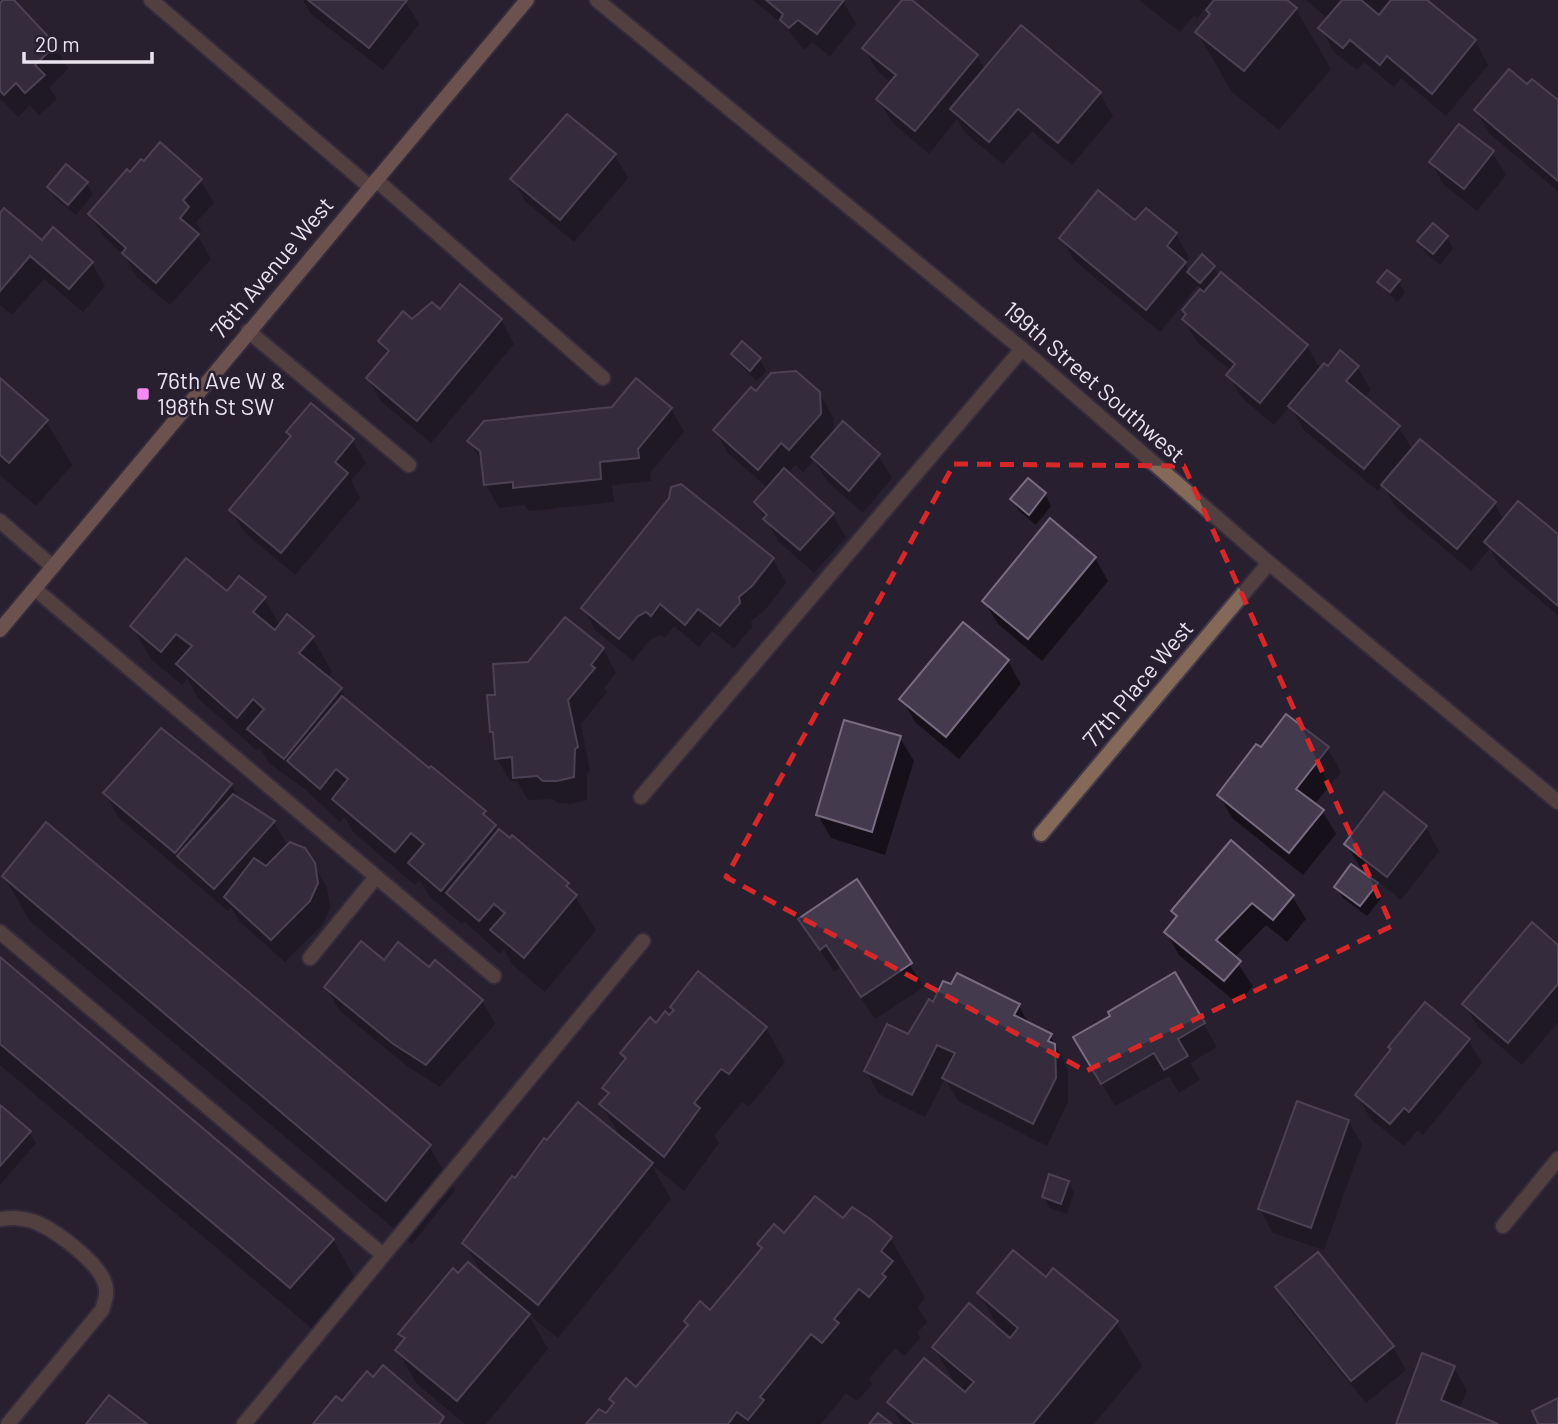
<svg xmlns="http://www.w3.org/2000/svg" width="1558" height="1424" font-family="Barlow,sans-serif">
<rect width="100%" height="100%" fill="#281f30"/>
<!-- shadow -->
<g fill="#0007">
<path d="M5 0H11L55 46 68 69 49 87 57 99 39 115 30 105 18 117 0 98V5Z"/>
<path d="M303 0H404L419 24 383 70 311 14Z"/>
<path d="M753 0H842L856 24 830 56 812 42 804 50 786 27Z"/>
<path d="M904 0H909L977 56 985 70 1099 93 1113 116 1072 165 1032 131 1003 164 965 133 957 119 929 154 892 122 878 99 892 83 878 72 864 48Z"/>
<path d="M1139 0H1285L1296 9 1331 69 1279 130 1232 92 1197 32 1211 15 1206 7 1197 18 1194 15 1180 32Z"/>
<path d="M1306 0H1389L1376 15 1379 17 1393 0H1425L1475 41 1488 65 1446 116 1401 78 1394 87 1364 62 1357 70 1334 52 1321 28 1328 19Z"/>
<path d="M1527 87 1558 102V191L1490 134 1476 111Z"/>
<path d="M160 145 200 180 214 203 196 222 201 231 198 236 211 259 170 305 137 277 126 257 104 237 90 214Z"/>
<path d="M1492 152 1506 175 1477 211 1444 185 1431 162Z"/>
<path d="M615 155 628 178 574 242 526 202 513 179Z"/>
<path d="M86 183 93 194 76 215 55 198 49 187Z"/>
<path d="M0 215 42 243 92 263 105 286 83 312 44 279 12 315 0 305Z"/>
<path d="M1136 223 1176 234 1189 258 1185 264 1189 272 1213 267 1219 277 1307 346 1321 370 1357 367 1371 390 1364 398 1399 427 1413 451 1494 503 1504 521 1558 538V615L1500 566 1490 548 1471 571 1397 509 1383 485 1378 491 1304 430 1290 406 1274 425 1242 398 1228 375 1231 371 1197 342 1184 319 1187 316 1184 311 1202 289 1198 285 1160 332 1075 261 1061 238Z"/>
<path d="M1447 237 1453 248 1440 265 1426 253 1419 242Z"/>
<path d="M1379 282H1399L1405 293 1397 302Z"/>
<path d="M461 287 501 320 514 344 431 443 382 402 368 379 388 355 380 342 412 322 421 311 424 314 440 311Z"/>
<path d="M733 354 760 359 766 371 757 381 740 365Z"/>
<path d="M0 380 46 421 72 465 36 506 0 475Z"/>
<path d="M756 393H819L833 417 834 435 878 455 892 478 863 513 827 481 814 460 803 472 795 465 788 474 832 514 846 537 814 573 779 542 756 503 768 488 728 453 715 430Z"/>
<path d="M613 409H671L684 432 650 473 651 481 612 485 614 502 529 511 525 505 499 508 486 484 483 464 470 441Z"/>
<path d="M288 432 352 440 366 463 351 481 360 498 295 575 245 533 231 510 291 437Z"/>
<path d="M1028 480 1045 494 1051 506 1036 525 1019 511 1012 499Z"/>
<path d="M1095 558 1108 581 1042 661 998 624 984 601Z"/>
<path d="M773 559 786 583 765 610 751 621 752 627 734 648 712 631 699 647 674 626 665 638 661 635 650 640 633 661 596 631 583 608Z"/>
<path d="M227 594 264 598 280 626 312 637 332 672 327 678 341 689 349 704 484 813 499 832 567 884 596 930 545 992 512 964 504 949 500 954 464 921 462 924 430 897 420 880 415 885 354 833 344 817 340 822 306 790 269 763 260 748 257 751 198 698 187 678 182 685 152 660 132 626Z"/>
<path d="M565 619 603 649 616 673 604 688 607 692 581 724 590 771 587 773V800L571 804 558 803 552 799 528 800 517 781H510L497 758 492 732 497 697Z"/>
<path d="M1008 661 1021 684 959 759 915 722 902 699Z"/>
<path d="M161 731 231 785 240 800 274 822 288 847 313 864 327 888 330 908 323 924 285 962 239 921 231 907 228 911 118 817 105 793Z"/>
<path d="M900 738 914 761 885 855 831 838 818 815Z"/>
<path d="M1261 749H1328L1341 772 1314 805 1322 811 1336 834 1303 875 1232 818 1219 795Z"/>
<path d="M1384 795 1426 827 1439 851 1401 900 1360 867 1346 844Z"/>
<path d="M4 877 429 1146 455 1190 412 1244 30 921Z"/>
<path d="M856 882 924 987 875 1019 841 968 834 972 801 920Z"/>
<path d="M1376 884 1383 896 1367 916 1343 898 1336 887Z"/>
<path d="M1292 896 1306 919 1287 942 1266 925 1234 958 1253 986 1238 1004 1179 955 1166 932 1178 919 1173 912Z"/>
<path d="M1558 947V1022L1522 1065 1478 1027 1464 1004Z"/>
<path d="M0 959 333 1240 358 1284 316 1332 0 1065Z"/>
<path d="M384 962 429 970 482 1001 495 1024 440 1087 407 1066 339 1010 326 987Z"/>
<path d="M1175 975 1217 1047 1190 1063 1200 1080 1179 1093 1169 1076 1115 1106 1076 1038Z"/>
<path d="M1019 1006 1030 1025 1050 1035 1068 1069V1102L1047 1146 958 1101 945 1079 925 1117 879 1094 866 1071 909 1037Z"/>
<path d="M672 1007 766 1028 785 1062 749 1107 742 1102 714 1136 719 1143 684 1191 651 1164 671 1199 558 1338 528 1314 548 1349 486 1424H465L417 1384 397 1350 405 1341 400 1334 459 1276H484L464 1243 515 1180 622 1140 602 1105 609 1096 604 1088 627 1060 623 1053 670 1017 674 1012Z"/>
<path d="M1468 1040 1482 1063 1423 1135 1418 1130 1404 1146 1371 1119 1357 1096Z"/>
<path d="M0 1107 29 1132 36 1143 0 1185Z"/>
<path d="M1348 1121 1362 1144 1324 1250 1273 1233 1260 1209Z"/>
<path d="M1068 1182 1074 1193 1067 1214 1050 1208 1044 1197Z"/>
<path d="M843 1221 890 1238 925 1298 918 1307 927 1322 917 1333 920 1338 904 1356 895 1348 869 1379 872 1384 857 1401 846 1393 821 1424H589L606 1416 615 1405 611 1399 637 1390 689 1326 686 1322 710 1312 762 1250 760 1245Z"/>
<path d="M1046 1279 1116 1322 1142 1366 1094 1424H902L889 1402 958 1388 934 1348 1001 1332 979 1293Z"/>
<path d="M1277 1288 1393 1347 1406 1370 1366 1403 1291 1311Z"/>
<path d="M1454 1368 1467 1391 1459 1410 1493 1424H1397Z"/>
</g>
<!-- building -->
<g fill="#443a4d" stroke="#776c81" stroke-width="2">
<path d="M3 0H14L56 45 35 65 45 75 25 93 16 83 4 95 0 91V3Z"/>
<path d="M308 0H407L369 48Z"/>
<path d="M766 0H844L817 34 798 20 789 28 780 20 783 14Z"/>
<path d="M902 0H912L978 55 915 131 876 99 896 75 862 48Z"/>
<path d="M1214 0H1287L1297 8 1244 71 1195 32 1210 14 1206 10Z"/>
<path d="M1342 0H1361L1379 15 1391 0H1427L1476 40 1432 94 1387 56 1380 65 1350 40 1343 48 1318 28Z"/>
<path d="M1021 25 1101 92 1058 143 1018 109 989 142 950 109Z"/>
<path d="M1509 69 1527 84 1532 79 1558 100V181L1474 110Z"/>
<path d="M567 114 616 154 560 220 510 179Z"/>
<path d="M1459 124 1494 151 1464 189 1429 162Z"/>
<path d="M160 142 202 179 183 200 189 207 180 218 199 234 156 283 122 253 126 248 88 214 127 169 130 172 141 159 144 161Z"/>
<path d="M66 164 88 182 68 205 47 187Z"/>
<path d="M1098 190 1135 220 1146 208 1177 233 1167 246 1186 262 1146 310 1059 238Z"/>
<path d="M4 208 42 240 53 227 93 262 69 289 30 256 0 291V213Z"/>
<path d="M1433 223 1448 236 1433 254 1417 241Z"/>
<path d="M1202 254 1215 266 1200 283 1187 272Z"/>
<path d="M1387 270 1400 280 1390 292 1377 282Z"/>
<path d="M1221 272 1308 345 1260 403 1226 375 1235 364 1182 319 1186 314 1182 310 1200 289 1204 292Z"/>
<path d="M460 284 502 319 417 421 366 378 389 351 378 341 403 311 412 319 432 302 440 309Z"/>
<path d="M742 341 761 358 750 371 731 354Z"/>
<path d="M1340 350 1359 366 1346 381 1400 426 1364 469 1288 406 1324 363 1328 366Z"/>
<path d="M796 371 820 392 821 414 789 450 781 443 758 470 713 430 751 387 756 391 771 373Z"/>
<path d="M0 378 48 420 9 463 0 455Z"/>
<path d="M636 378 672 408 638 449 639 458 600 462 601 479 513 488V482L484 485 480 451 467 441 484 421 612 407Z"/>
<path d="M311 403 354 439 335 462 348 473 281 553 229 510 291 436 286 432Z"/>
<path d="M843 421 880 454 849 491 811 457Z"/>
<path d="M1420 439 1496 502 1457 549 1381 485Z"/>
<path d="M784 468 834 513 800 550 763 519 767 515 754 502Z"/>
<path d="M1028 478 1046 493 1029 515 1010 499Z"/>
<path d="M681 484 774 558 752 586 739 597 740 603 720 626 698 609 685 625 660 604 651 616 646 612 637 617 619 639 581 608 669 498 671 487Z"/>
<path d="M1518 501 1558 534V606L1484 542Z"/>
<path d="M1050 518 1096 557 1028 639 982 601Z"/>
<path d="M186 558 227 591 239 576 266 597 253 612 275 630 287 614 314 636 299 653 342 688 284 759 247 729 264 709 253 699 237 718 176 664 192 646 176 634 161 652 130 626Z"/>
<path d="M565 617 604 648 591 665 595 668 568 700 578 747 575 749 574 777 557 781H543L537 776 513 778 512 757 495 759 493 732H490L487 695H495L493 664 528 662Z"/>
<path d="M963 622 1009 660 946 737 899 699Z"/>
<path d="M342 696 429 768 431 766 486 811 483 814 496 825 441 891 408 863 424 844 411 833 395 852 332 799 348 779 336 769 320 789 287 761Z"/>
<path d="M1286 714 1329 747 1296 789 1324 810 1289 853 1217 795 1256 744 1261 747Z"/>
<path d="M844 720 901 736 872 832 816 815Z"/>
<path d="M161 728 232 784 175 853 103 793Z"/>
<path d="M1384 792 1427 826 1387 877 1344 844Z"/>
<path d="M233 794 275 821 214 889 177 856Z"/>
<path d="M46 822 431 1145 386 1201 2 876Z"/>
<path d="M499 829 510 838 512 835 569 883 566 886 577 895 524 958 490 930 505 913 494 904 479 921 446 893Z"/>
<path d="M1231 840 1294 895 1273 920 1252 903 1216 940 1241 961 1224 981 1164 932 1177 916 1171 911Z"/>
<path d="M290 842 305 848 315 863 318 883 310 901 271 940 224 897 254 858 266 866Z"/>
<path d="M1351 864 1378 883 1360 906 1334 887Z"/>
<path d="M857 879 912 963 861 997 826 945 820 950 798 919Z"/>
<path d="M1532 922 1558 945V984L1508 1043 1462 1004Z"/>
<path d="M361 941 384 960 398 942 429 967 435 960 483 1000 426 1065 392 1043 324 987Z"/>
<path d="M0 957 334 1239 290 1288 0 1044Z"/>
<path d="M698 971 767 1027 729 1074 721 1069 694 1103 700 1108 664 1157 599 1104 609 1093 602 1088 626 1058 620 1053 650 1017 656 1023 665 1011 669 1015 674 1010 670 1007Z"/>
<path d="M1175 972 1205 1023 1178 1039 1188 1056 1164 1070 1154 1053 1101 1084 1073 1037 1110 1016 1108 1012Z"/>
<path d="M957 973 1020 1004 1014 1015 1052 1034 1048 1041 1055 1044 1056 1078 1033 1124 942 1078 955 1053 937 1045 912 1095 864 1071 887 1024 908 1034 929 999 933 1002 943 981 951 984Z"/>
<path d="M1425 1002 1470 1039 1409 1112 1404 1108 1390 1124 1355 1095 1391 1049 1388 1047Z"/>
<path d="M1297 1101 1349 1120 1311 1228 1258 1209Z"/>
<path d="M578 1102 653 1163 538 1305 462 1243 512 1176 515 1178 544 1138 547 1140Z"/>
<path d="M0 1105 31 1131 0 1166Z"/>
<path d="M1049 1174 1069 1181 1061 1204 1042 1197Z"/>
<path d="M815 1196 843 1218 852 1207 869 1218 892 1237 881 1251 893 1261 882 1274 886 1277 869 1297 859 1289 834 1319 839 1323 822 1343 811 1334 760 1397 764 1400 748 1420 737 1412 728 1424H586L599 1409 606 1413 614 1403 609 1399 626 1378 636 1387 688 1325 684 1321 700 1301 710 1310 762 1248 757 1244 774 1224 784 1233Z"/>
<path d="M1013 1250 1046 1277 1053 1268 1118 1321 1033 1424H914L887 1402 924 1358 965 1392 974 1382 932 1347 969 1303 1010 1338 1018 1328 977 1293Z"/>
<path d="M1318 1252 1394 1346 1351 1381 1275 1287Z"/>
<path d="M468 1262 530 1314 457 1401 395 1350 405 1338 398 1334 453 1268 458 1273Z"/>
<path d="M1422 1353 1455 1366 1441 1400 1498 1424H1396Z"/>
<path d="M383 1365 444 1417 439 1424H313L336 1396 342 1401 367 1371 373 1377Z"/>
<path d="M109 1395 147 1424H86Z"/>
<path d="M1558 1398V1424H1538L1532 1411Z"/>
<path d="M878 1413 892 1424H869Z"/>
</g>
<g fill="none" stroke-linecap="round" stroke-linejoin="round">
<defs>
<g id="lane">
<path d="M376 180 603 378"/>
<path d="M248 331 409 465"/>
<path d="M0 521 53 567"/>
<path d="M35 589 494 976"/>
<path d="M641 797 1022 349"/>
<path d="M0 932 383 1255"/>
<path d="M310 958 376 877"/>
<path d="M0 1219C11 1218 21 1217 32 1221 53 1228 99 1262 105 1284 108 1293 105 1301 102 1310L8 1424"/>
<path d="M244 1424 643 941"/>
</g>
<g id="street">
<path d="M151 0 370 187"/>
<path d="M597 0 1022 349 1269 563 1558 802"/>
<path d="M1041 834 1269 563"/>
<path d="M1503 1226 1558 1159"/>
</g>
<path id="secondary" d="M0 630 527 0"/>
</defs>
<!-- lane casing -->
<use href="#lane" stroke="#433a4b" stroke-width="18"/>
<!-- street casing -->
<use href="#street" stroke="#433a4b" stroke-width="18"/>
<!-- secondary casing -->
<use href="#secondary" stroke="#433a4b" stroke-width="18"/>
<!-- lane -->
<use href="#lane" stroke="#856958" stroke-width="14"/>
<!-- street -->
<use href="#street" stroke="#856958" stroke-width="14"/>
<!-- secondary -->
<use href="#secondary" stroke="#bd9075" stroke-width="14"/>
</g>
<!-- marked area -->
<path d="M0 0H1558V1424H0ZM954 464 1184 466 1392 926 1086 1071 726 877Z" fill="#281f30" fill-opacity=".55" fill-rule="evenodd"/>
<path fill="none" stroke="#d62828" stroke-width="5" stroke-dasharray="14 9" stroke-linejoin="round" d="M954 464 1184 466 1392 926 1086 1071 726 877Z"/>
<!-- markers -->
<rect fill="#f489f0" stroke="#281f30" stroke-width="2.5" x="136" y="387" width="14" height="14" rx="3.5"/>
<g text-anchor="middle" stroke-width="5" stroke-linejoin="round" paint-order="stroke">
<!-- street labels -->
<g font-size="23" fill="#e9e3ef" stroke="#281f30">
<text transform="translate(272 268) rotate(-50)" y="8">76th Avenue West</text>
<text transform="translate(1094 382) rotate(41)" y="8">199th Street Southwest</text>
<text transform="translate(1138 684) rotate(-50)" y="8">77th Place West</text>
</g>
<!-- poi labels -->
<g font-size="23" fill="#e9e3ef" stroke="#281f30" text-anchor="start">
<text x="157" y="389">76th Ave W &amp;<tspan x="157" dy="26">198th St SW</tspan></text>
</g>
</g>
<!-- scale -->
<path d="M24 52v10h128v-10" fill="none" stroke="#e9e3ef" stroke-width="3.5"/>
<text x="35" y="52" font-size="21" fill="#e9e3ef" stroke="#281f30" stroke-width="5" paint-order="stroke">20 m</text>
</svg>
